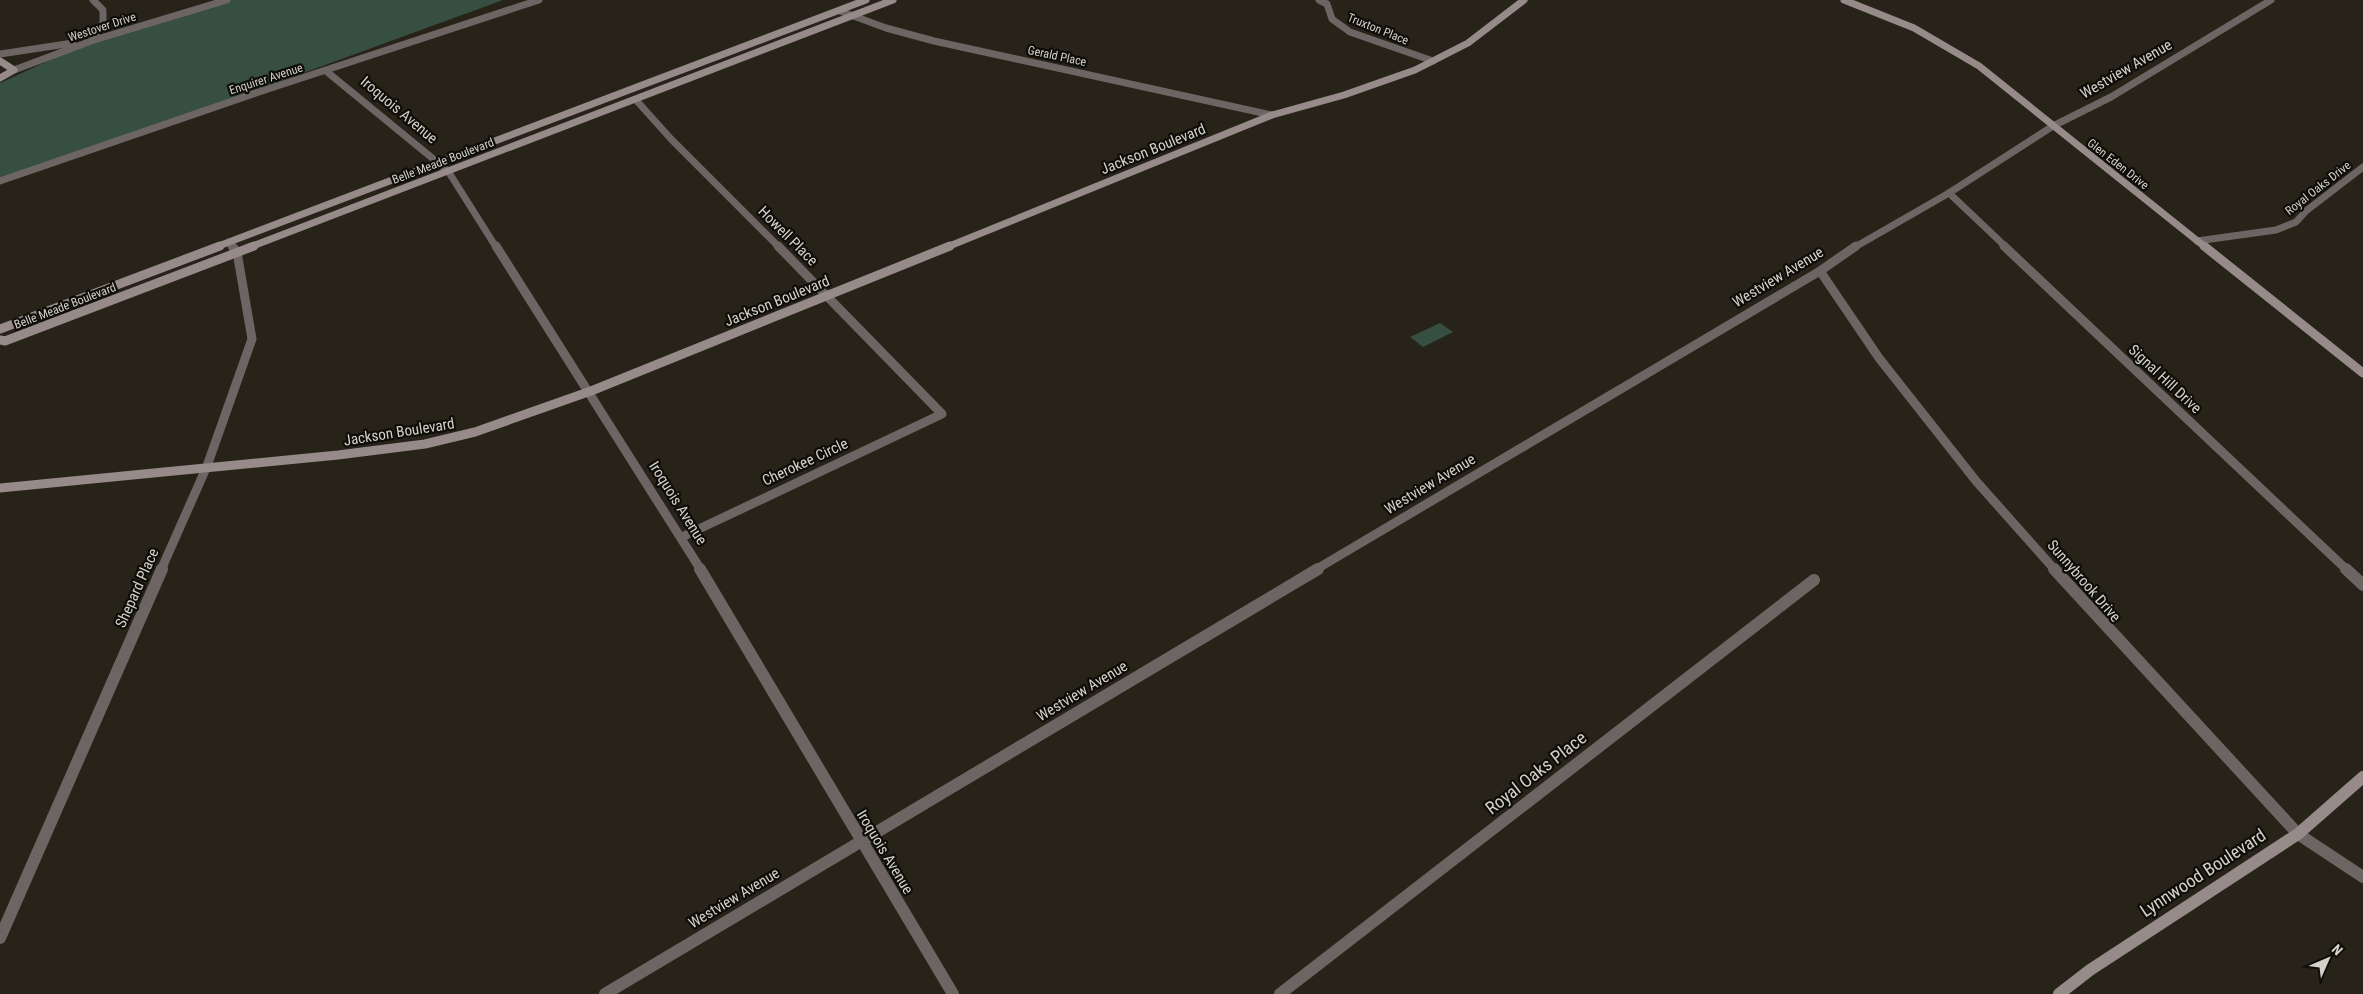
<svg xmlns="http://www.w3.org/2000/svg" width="2363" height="994" font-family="'Roboto Condensed',sans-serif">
<rect width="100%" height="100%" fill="#272318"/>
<!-- green -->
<g fill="#374f40">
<path d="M227 0H503L0 184V83L94 40Z"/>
<path d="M1440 323 1453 332 1423 347 1410 337Z"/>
</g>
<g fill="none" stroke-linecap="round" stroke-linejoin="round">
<!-- street-far2 -->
<g stroke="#6c6564" stroke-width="7">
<path d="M1319 0 1327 4 1332 19 1350 32 1433 61"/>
<path d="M840 11 886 28 934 41 1272 115"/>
<path d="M92 40 103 23V10L93 0"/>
<path d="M0 54 73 43"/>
<path d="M14 70 94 40 227 0"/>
<path d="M326 71 448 171 496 247"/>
<path d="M636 100 671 139 779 247"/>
<path d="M0 181 259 92 539 0"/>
<path d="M1949 193 2006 247"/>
<path d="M2197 241 2276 230 2296 222 2306 211 2363 167"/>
<path d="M229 242 233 247"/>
<path d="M1855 247 1949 193 2053 126 2111 97 2271 0"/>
</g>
<!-- street-far1 -->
<g stroke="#6c6564" stroke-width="9">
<path d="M496 246 701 570"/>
<path d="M2004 246 2347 570"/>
<path d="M1820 271 1879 358 1976 481 2055 570"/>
<path d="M682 537 942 414 778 246"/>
<path d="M161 570 207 466 252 339 237 252 232 246"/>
<path d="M1315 570 1820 271 1856 246"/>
</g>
<!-- street -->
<g stroke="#6c6564" stroke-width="12">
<path d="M700 569 953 994"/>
<path d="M2054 569 2298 834 2363 877"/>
<path d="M2346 569 2363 585"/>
<path d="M0 938 162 569"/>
<path d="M605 994 1318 569"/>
<path d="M1280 994 1814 580"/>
</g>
<!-- secondary-far2 -->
<g stroke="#968b89" stroke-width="7">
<path d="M1844 0 1914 28 1979 66 2205 247"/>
<path d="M0 61 14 70 0 78"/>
<path d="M216 247 866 0"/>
<path d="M250 247 893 0"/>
<path d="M947 247 1272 115 1344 95 1415 70 1468 43 1524 0"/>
</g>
<!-- secondary-far1 -->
<g stroke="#968b89" stroke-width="9">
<path d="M2204 246 2363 373"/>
<path d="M0 329 220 246"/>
<path d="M0 340 5 341 254 246"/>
<path d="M0 488 338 455 425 444 475 432 591 391 950 246"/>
</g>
<!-- secondary -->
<path stroke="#968b89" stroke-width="12" d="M2059 994 2090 970 2298 834 2363 777"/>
</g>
<g text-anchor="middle" stroke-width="4.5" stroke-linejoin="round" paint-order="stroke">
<!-- far-street labels -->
<g font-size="12" fill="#d4d1ca" stroke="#0e0d08">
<text transform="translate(102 27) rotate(-18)" y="4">Westover Drive</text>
<text transform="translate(1378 29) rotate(22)" y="4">Truxton Place</text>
<text transform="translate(1057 56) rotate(12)" y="4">Gerald Place</text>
<text transform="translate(266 79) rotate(-18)" y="4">Enquirer Avenue</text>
<text transform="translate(443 161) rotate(-21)" y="4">Belle Meade Boulevard</text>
<text transform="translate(2118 164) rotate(38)" y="4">Glen Eden Drive</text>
<text transform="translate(2318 188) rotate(-38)" y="4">Royal Oaks Drive</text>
<text transform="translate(65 306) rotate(-21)" y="4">Belle Meade Boulevard</text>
</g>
<!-- street labels -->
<g font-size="15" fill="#d4d1ca" stroke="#0e0d08">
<text transform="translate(2126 69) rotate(-30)" y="5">Westview Avenue</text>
<text transform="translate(399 110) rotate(40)" y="5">Iroquois Avenue</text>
<text transform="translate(1153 149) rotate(-22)" y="5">Jackson Boulevard</text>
<text transform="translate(788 236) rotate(45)" y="5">Howell Place</text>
<text transform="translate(1778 277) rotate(-31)" y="5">Westview Avenue</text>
<text transform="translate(777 301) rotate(-22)" y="5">Jackson Boulevard</text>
<text transform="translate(2165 379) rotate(43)" y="5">Signal Hill Drive</text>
<text transform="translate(399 432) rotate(-9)" y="5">Jackson Boulevard</text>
<text transform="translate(805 462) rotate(-25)" y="5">Cherokee Circle</text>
<text transform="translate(1430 484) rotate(-31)" y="5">Westview Avenue</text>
<text transform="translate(678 503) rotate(58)" y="5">Iroquois Avenue</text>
<text transform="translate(2084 581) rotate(49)" y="5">Sunnybrook Drive</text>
<text transform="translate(137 588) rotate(-66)" y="5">Shepard Place</text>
<text transform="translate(1082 691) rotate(-31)" y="5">Westview Avenue</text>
<text transform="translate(885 852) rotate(59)" y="5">Iroquois Avenue</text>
<text transform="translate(734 898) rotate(-31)" y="5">Westview Avenue</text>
</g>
<!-- near-street labels -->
<g font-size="18" fill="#d4d1ca" stroke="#0e0d08">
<text transform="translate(1536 773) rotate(-38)" y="6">Royal Oaks Place</text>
<text transform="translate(2203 873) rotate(-33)" y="6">Lynnwood Boulevard</text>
</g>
</g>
<!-- north arrow -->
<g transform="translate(2328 959) rotate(45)" stroke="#0e0d08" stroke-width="4" paint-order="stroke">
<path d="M0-4L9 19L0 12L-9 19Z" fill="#d4d1ca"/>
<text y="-8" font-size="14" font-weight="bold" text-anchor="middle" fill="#d4d1ca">N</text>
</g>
</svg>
